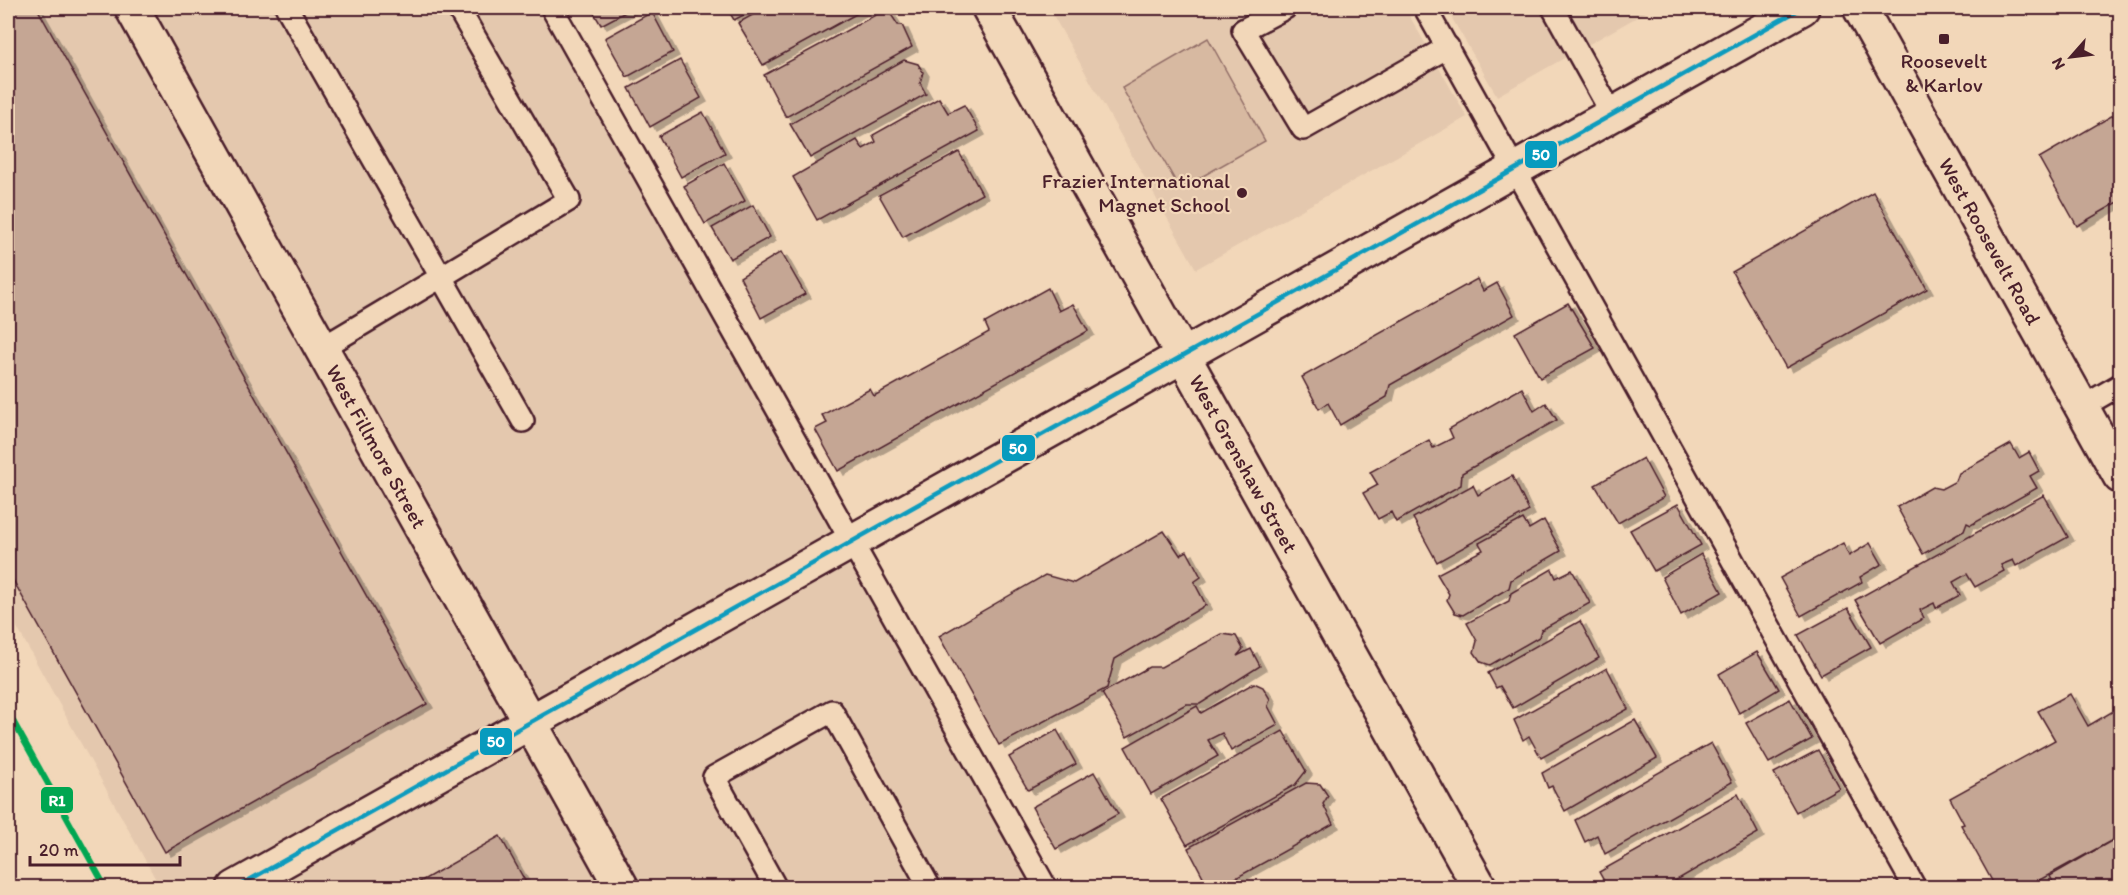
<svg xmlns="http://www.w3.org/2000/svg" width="2128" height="895" font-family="Itim,sans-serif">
<defs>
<filter id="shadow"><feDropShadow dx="6" dy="4" stdDeviation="0" flood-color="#0004"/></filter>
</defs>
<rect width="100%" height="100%" fill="#f2d7b9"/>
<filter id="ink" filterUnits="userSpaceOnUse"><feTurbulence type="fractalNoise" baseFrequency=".0167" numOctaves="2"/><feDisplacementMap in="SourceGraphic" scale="12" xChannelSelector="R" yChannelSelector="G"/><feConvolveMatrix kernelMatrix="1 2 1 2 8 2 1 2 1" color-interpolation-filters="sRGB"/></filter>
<g filter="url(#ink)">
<!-- built -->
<g fill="#e4c8ae">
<path d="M8 8H552L1046 887H160L8 611Z"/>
<path d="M1049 8H1405L1467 117 1196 269Z"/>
<path d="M1446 8H1653L1497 96Z"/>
</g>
<!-- green -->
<path fill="#d7b9a1" stroke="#906c66" stroke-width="1.5" d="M1208 38 1265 141 1180 189 1122 88Z"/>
<!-- building -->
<g fill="#c5a694" stroke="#4a1f2b" stroke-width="1.5" filter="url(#shadow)">
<path d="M8 8H37L427 704 165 852 8 571Z"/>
<path d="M591 8H633L601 25Z"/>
<path d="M727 8H757L734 20Z"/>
<path d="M765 8H867L763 65 738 23Z"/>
<path d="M652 12 673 52 627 77 605 38Z"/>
<path d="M879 13H890L898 25H902L912 47 786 117 764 75Z"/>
<path d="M680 60 701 98 650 127 629 88Z"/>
<path d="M904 60 918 64 923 72 920 83 926 94 810 158 790 124Z"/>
<path d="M939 98 948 113 964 105 979 131 817 220 793 177 857 140 863 149 876 142 873 135Z"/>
<path d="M2120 111V201L2077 226 2039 158Z"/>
<path d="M703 112 725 153 681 177 659 136Z"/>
<path d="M959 152 982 194 903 237 879 195Z"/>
<path d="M724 163 745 201 705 224 684 186Z"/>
<path d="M1873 192 1927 289 1786 368 1732 272Z"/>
<path d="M753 205 770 237 730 259 712 228Z"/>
<path d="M781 252 805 294 761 318 740 277Z"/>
<path d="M1477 279 1483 291 1497 283 1514 315 1390 385 1387 397 1340 425 1328 403 1319 409 1302 377Z"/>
<path d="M1048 288 1059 311 1073 304 1088 331 838 471 815 429 827 423 822 415 870 389 874 396 989 332 985 323Z"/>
<path d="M1568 303 1595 348 1540 378 1515 333Z"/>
<path d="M1522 388 1534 411 1546 403 1557 420 1462 473 1461 485 1396 522 1391 512 1378 519 1363 493 1378 485 1370 472 1429 440 1433 448 1453 438 1449 429Z"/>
<path d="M2011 444 2019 458 2029 452 2039 471 2030 476 2037 488 1971 525 1967 523 1964 531 1923 554 1897 507 1932 487 1941 489 1956 481 1959 473Z"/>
<path d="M1643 458 1664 497 1618 523 1595 485Z"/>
<path d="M1512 476 1529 511 1437 562 1413 518 1473 485 1478 495Z"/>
<path d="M2044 495 2068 537 2016 566 2013 560 2001 565 2004 571 1975 587 1967 574 1953 582 1960 595 1936 608 1934 603 1920 610 1924 618 1880 643 1855 600Z"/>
<path d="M1678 504 1701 545 1654 571 1630 530Z"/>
<path d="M1523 519 1529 529 1544 520 1561 551 1511 580 1509 588 1463 615 1455 613 1447 600 1449 594 1437 574 1483 550 1479 543Z"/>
<path d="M1164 531 1180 555 1187 551 1201 577 1194 582 1206 605 1115 659 1107 688 999 745 939 636 1045 575 1074 583Z"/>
<path d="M1843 543 1849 556 1870 543 1882 564 1860 577 1862 582 1801 616 1780 578Z"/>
<path d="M1701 554 1722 592 1681 615 1662 577Z"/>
<path d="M1552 569 1556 578 1572 570 1590 603 1541 630 1539 637 1490 665 1481 662 1474 652 1477 641 1467 623 1509 601 1511 593Z"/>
<path d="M1848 608 1871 647 1821 675 1798 635Z"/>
<path d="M1580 621 1599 658 1513 708 1500 686 1496 688 1488 673Z"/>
<path d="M1222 634 1236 636 1243 649 1237 656 1251 649 1260 666 1200 704H1186L1127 737 1102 693 1149 667H1161Z"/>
<path d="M1757 652 1779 689 1739 713 1719 674Z"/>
<path d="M1607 668 1628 709 1541 758 1529 736 1523 740 1514 720Z"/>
<path d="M1254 683 1263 687 1270 699 1268 706 1278 725 1231 751 1222 733 1208 740 1218 756 1151 794 1125 747 1197 706 1201 713Z"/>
<path d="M2070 694 2088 726 2120 707V836L2025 888H1996L1961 825 1964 824 1950 798 2055 740 2038 711Z"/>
<path d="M1790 699 1812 739 1769 763 1746 723Z"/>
<path d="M1635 720 1657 758 1565 811 1552 786 1548 788 1542 773Z"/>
<path d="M1057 730 1076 764 1028 790 1009 757Z"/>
<path d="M1283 731 1306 771 1295 785 1187 845 1161 799Z"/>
<path d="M1711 743 1732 782 1605 854 1597 835 1585 842 1575 820Z"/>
<path d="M1818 750 1839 788 1796 812 1774 773Z"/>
<path d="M1094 772 1118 814 1056 849 1032 807Z"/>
<path d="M1306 783 1320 784 1328 796 1323 804 1333 824 1218 888H1209L1188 848Z"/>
<path d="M1738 794 1758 833 1663 888H1608L1599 872Z"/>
<path d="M500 836 529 888H409Z"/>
<path d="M2120 836V888H2056L2050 876Z"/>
</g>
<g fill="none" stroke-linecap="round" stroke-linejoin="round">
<defs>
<g id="service">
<path d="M287 8 441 277 322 348"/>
<path d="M458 8 569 200 441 277 523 421"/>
<path d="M552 8 1046 888"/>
<path d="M1285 8 1243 30 1303 129 1448 47"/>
<path d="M1425 8 1915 888"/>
<path d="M1553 8 1612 114"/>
<path d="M2082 407 2120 385"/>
<path d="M776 888 714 777 832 711 930 888"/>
</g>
<g id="minor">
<path id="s1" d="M132 8 622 888"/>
<path id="s2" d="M989 8 1480 888"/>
<path d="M235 888 1802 8"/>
</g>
<g id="secondary">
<path id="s3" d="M1860 8 2120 476"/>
</g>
</defs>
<!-- service casing -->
<use href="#service" stroke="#4a1f2b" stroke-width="26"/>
<!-- minor casing -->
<use href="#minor" stroke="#4a1f2b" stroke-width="38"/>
<!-- secondary casing -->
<use href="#secondary" stroke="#4a1f2b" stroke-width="38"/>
<!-- service -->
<use href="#service" stroke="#f2d7b9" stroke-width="21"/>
<!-- minor -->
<use href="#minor" stroke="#f2d7b9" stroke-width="33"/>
<!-- secondary -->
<use href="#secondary" stroke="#f2d7b9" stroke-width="33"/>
<defs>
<path id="bus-1" d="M235 888 1802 8"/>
</defs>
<!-- bus-1 casing -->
<use href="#bus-1" stroke="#f2d7b9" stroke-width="9"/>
<!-- bus-1 -->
<use href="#bus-1" stroke="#079bbe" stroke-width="4.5"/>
<defs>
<path id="rail-1" d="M8 712 106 888"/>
</defs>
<!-- rail-1 casing -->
<use href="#rail-1" stroke="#f2d7b9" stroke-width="10"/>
<!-- rail-1 -->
<use href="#rail-1" stroke="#00a651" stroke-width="6"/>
</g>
</g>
<!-- markers -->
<g fill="#4a1f2b" stroke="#f2d7b9" stroke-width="2">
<rect x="1938" y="33" width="12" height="12" rx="3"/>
<circle cx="1242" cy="193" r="6"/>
</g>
<g text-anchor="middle" stroke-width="4.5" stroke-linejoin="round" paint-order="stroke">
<!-- poi labels -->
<g font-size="21" fill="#4a1f2b" stroke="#f2d7b9">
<text x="1944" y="68">Roosevelt<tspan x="1944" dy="24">&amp; Karlov</tspan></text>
<text x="1230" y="188" text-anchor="end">Frazier International<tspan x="1230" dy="24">Magnet School</tspan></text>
</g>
<!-- street labels -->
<g font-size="21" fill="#4a1f2b" stroke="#f2d7b9">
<text dy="7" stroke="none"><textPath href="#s3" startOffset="267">West Roosevelt Road</textPath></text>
<text dy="7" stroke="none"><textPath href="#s1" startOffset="502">West Fillmore Street</textPath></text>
<text dy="7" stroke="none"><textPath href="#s2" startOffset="522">West Grenshaw Street</textPath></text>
</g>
</g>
<g stroke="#f2d7b9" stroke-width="2">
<rect x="1524" y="140" width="34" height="29" rx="6" fill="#079bbe"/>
<rect x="1001" y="434" width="35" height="28" rx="6" fill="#079bbe"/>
<rect x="479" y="727" width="34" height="29" rx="6" fill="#079bbe"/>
<rect x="40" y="786" width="34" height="28" rx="6" fill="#00a651"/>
</g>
<g font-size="16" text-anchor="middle" font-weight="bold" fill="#fff">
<text x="1541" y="160">50</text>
<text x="1018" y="454">50</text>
<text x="496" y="747">50</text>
<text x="57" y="806">R1</text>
</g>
<!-- margin -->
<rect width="2128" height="895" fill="none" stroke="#f2d7b9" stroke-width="30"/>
<rect x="15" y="15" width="2098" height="865" fill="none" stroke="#4a1f2b" stroke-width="2" filter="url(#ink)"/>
<!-- north arrow -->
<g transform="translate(2071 57) rotate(242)" stroke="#f2d7b9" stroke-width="4.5" paint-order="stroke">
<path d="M0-4.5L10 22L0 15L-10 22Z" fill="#4a1f2b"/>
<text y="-9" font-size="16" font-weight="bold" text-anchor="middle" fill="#4a1f2b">N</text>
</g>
<!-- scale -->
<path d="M30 856v9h150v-9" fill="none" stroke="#4a1f2b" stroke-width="3"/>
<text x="39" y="856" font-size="18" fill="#4a1f2b" stroke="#f2d7b9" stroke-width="4.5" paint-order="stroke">20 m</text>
</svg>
